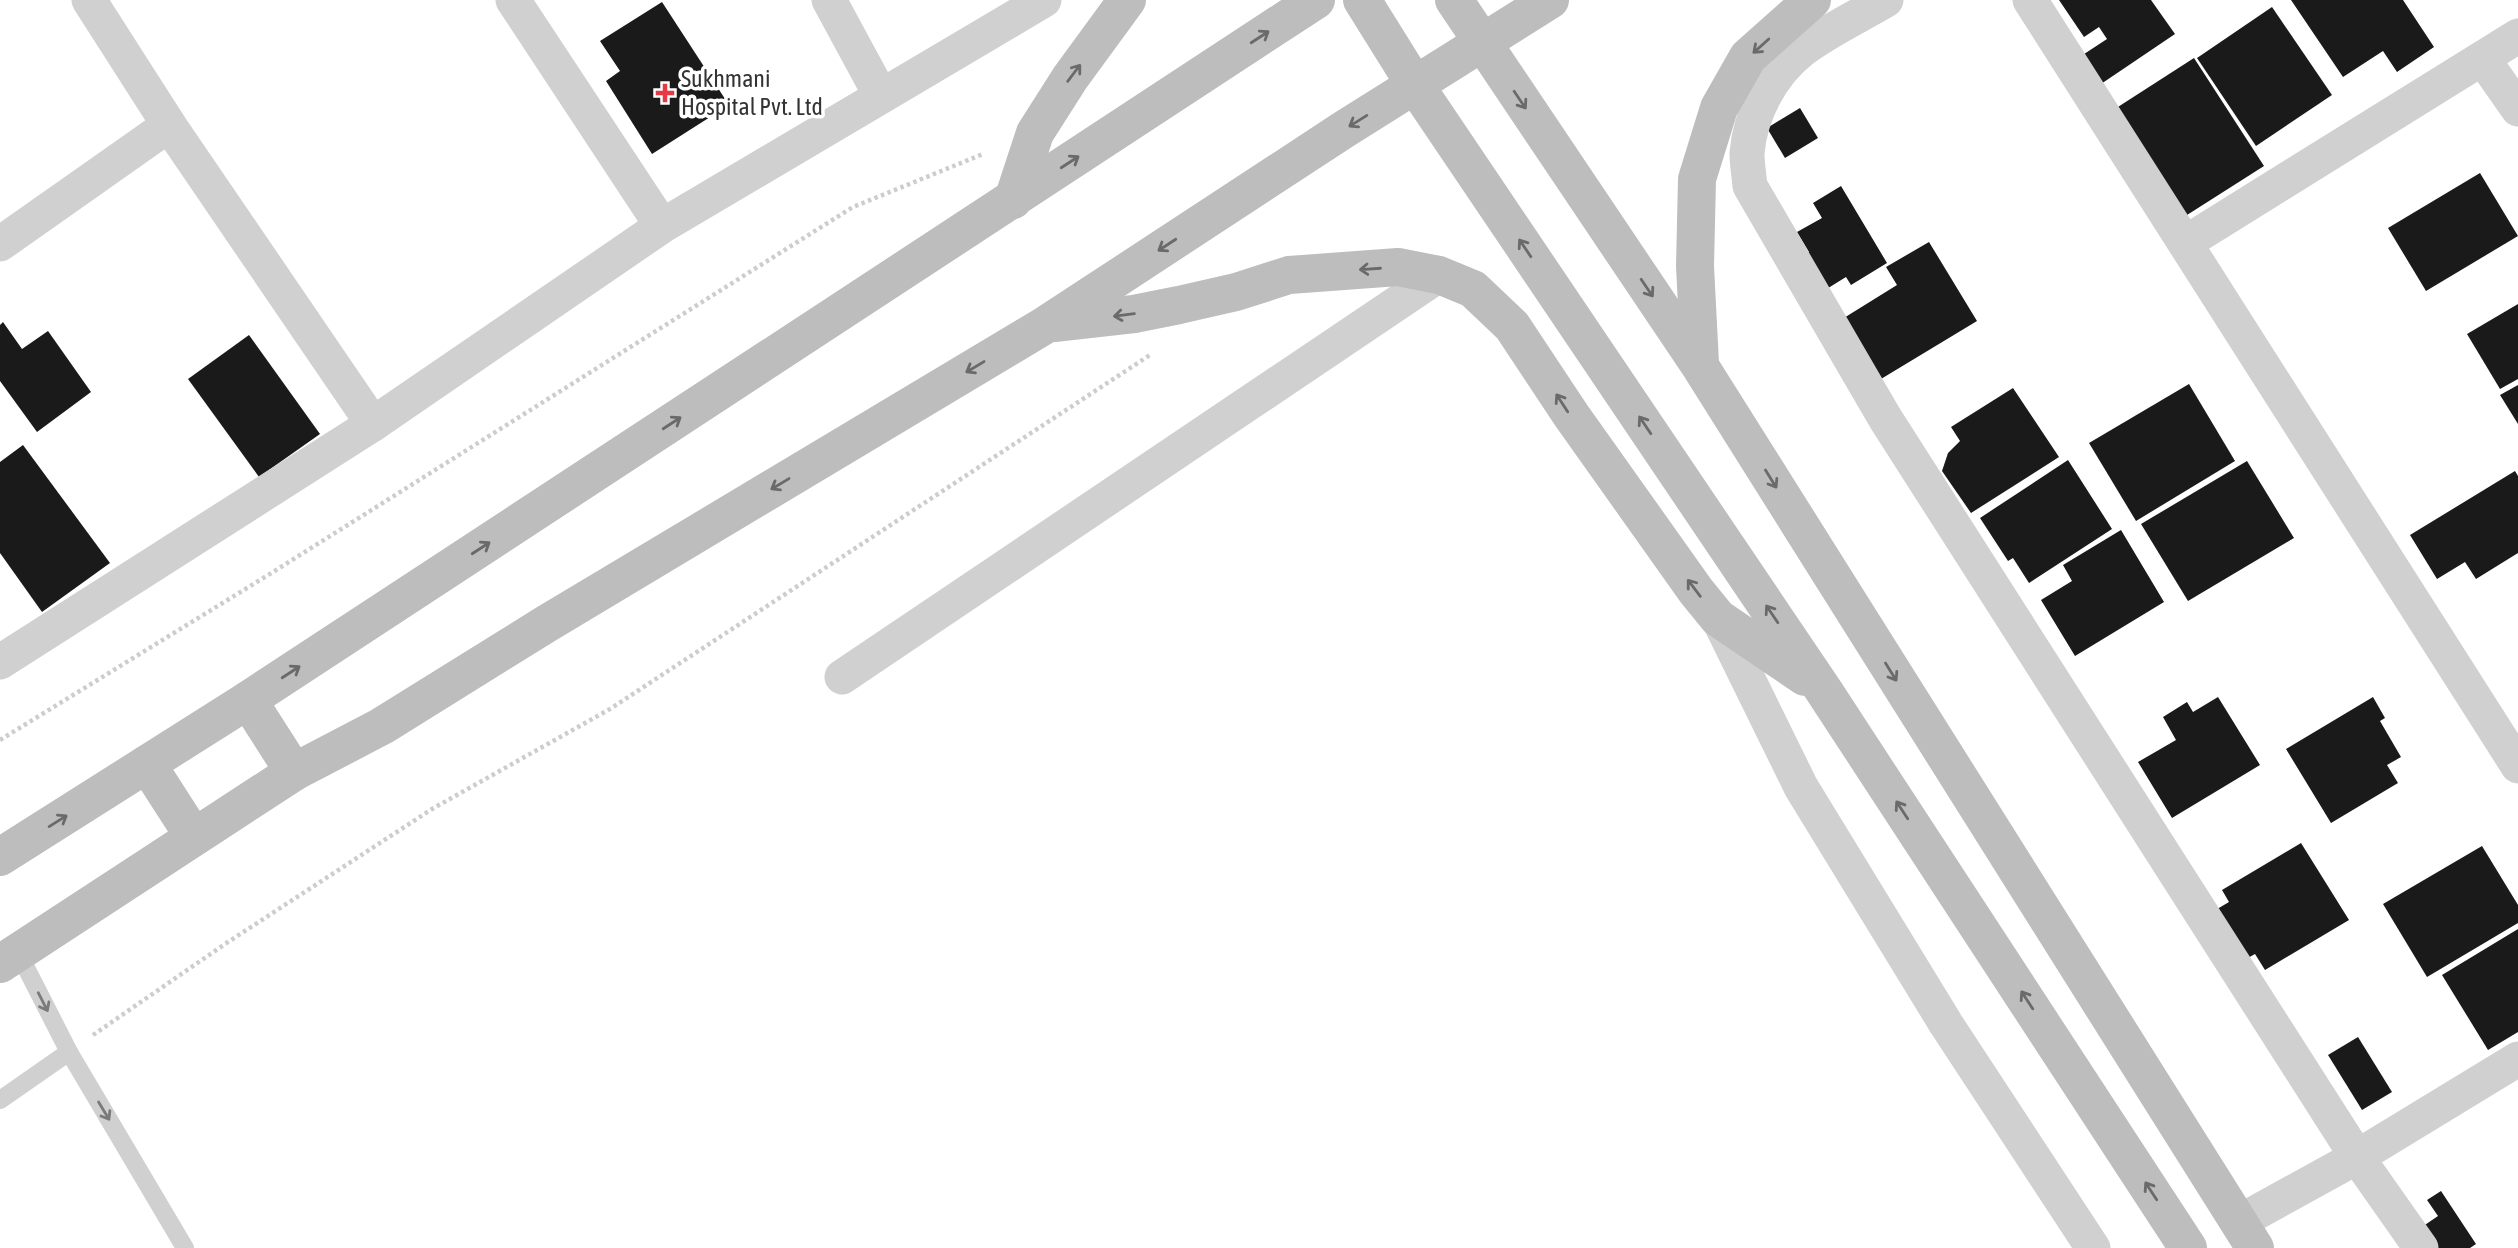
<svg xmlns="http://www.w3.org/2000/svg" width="2518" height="1248" font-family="'Asap Condensed',sans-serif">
<rect width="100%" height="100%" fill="#fff"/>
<!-- building -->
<g fill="#1a1a1a">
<path d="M2059 0H2151L2175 34 2098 86 2078 58 2107 39 2099 27 2084 37Z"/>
<path d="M2291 0H2403L2434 47 2397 72 2383 51 2343 77Z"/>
<path d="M662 2 729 105 652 154 606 81 620 71 600 41Z"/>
<path d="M2272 7 2332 95 2256 146 2197 58Z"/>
<path d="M2194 58 2264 166 2176 222 2107 114Z"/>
<path d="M1800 108 1818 138 1785 158 1767 128Z"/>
<path d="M2480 173 2518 236 2426 291 2388 228Z"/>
<path d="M1841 186 1887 263 1851 285 1846 277 1825 290 1804 255 1809 252 1797 232 1822 218 1813 203Z"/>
<path d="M1929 242 1977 321 1876 382 1839 321 1897 285 1886 267Z"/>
<path d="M2518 304V379L2500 389 2467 334Z"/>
<path d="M3 322 22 349 48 331 91 392 37 432 0 381V325Z"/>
<path d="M249 335 320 434 259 477 188 379Z"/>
<path d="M2189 384 2235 461 2136 521 2089 443Z"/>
<path d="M2518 385V424L2500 395Z"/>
<path d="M2013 388 2059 457 1971 513 1942 471 1948 453 1960 441 1951 427Z"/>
<path d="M23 445 110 563 42 612 0 553V462Z"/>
<path d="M2068 460 2112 529 2029 583 2013 558 2008 561 1980 518Z"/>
<path d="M2247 461 2294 538 2188 601 2141 524Z"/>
<path d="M2515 471 2518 476V553L2476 579 2465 562 2437 579 2410 535Z"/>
<path d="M2121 530 2164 602 2075 656 2041 600 2072 581 2063 565Z"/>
<path d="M2218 697 2260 765 2172 818 2138 762 2176 740 2163 717 2187 702 2193 712Z"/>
<path d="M2373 697 2385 718 2380 721 2401 757 2387 765 2398 783 2331 823 2286 749Z"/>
<path d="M2301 843 2349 920 2265 970 2255 954 2237 964 2207 915 2229 902 2222 890Z"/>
<path d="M2482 846 2518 905V923L2427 977 2383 904Z"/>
<path d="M2518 929V1032L2488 1050 2442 975Z"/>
<path d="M2358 1037 2392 1092 2362 1110 2328 1055Z"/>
<path d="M2441 1191 2476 1244 2470 1248H2428L2416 1231 2438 1216 2427 1200Z"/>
</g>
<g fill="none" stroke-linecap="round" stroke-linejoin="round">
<!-- path -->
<g stroke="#cdcdcd" stroke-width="4.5" stroke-dasharray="3.5 3.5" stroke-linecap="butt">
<path d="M0 740 273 572 853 207 983 154"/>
<path d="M93 1035 225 944 432 809 610 709 1150 355"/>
</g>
<!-- lane -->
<g stroke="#d0d0d0" stroke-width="18">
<path d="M18 952 69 1052 185 1248"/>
<path d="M0 1100 69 1052"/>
</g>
<!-- street -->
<g stroke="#d0d0d0" stroke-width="35">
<path d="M89 0 169 125 373 424"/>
<path d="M513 0 662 226"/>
<path d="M829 0 881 96"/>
<path d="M1886 0C1859 16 1827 31 1802 50 1771 74 1750 115 1747 153 1747 164 1749 175 1750 186L1885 418 2357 1157 2421 1248"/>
<path d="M2030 0 2518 766"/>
<path d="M2483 59 2518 109"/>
<path d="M2185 243 2518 36"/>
<path d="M0 244 169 125"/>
<path d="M1718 618 1801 787 1946 1024 2093 1248"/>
<path d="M0 662 373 424 662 226 1044 0"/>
<path d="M842 677 1439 275"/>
<path d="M2239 1222 2357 1157 2518 1059"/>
</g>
<!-- secondary -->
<g stroke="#bdbdbd" stroke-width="38">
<path d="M1362 0 1415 85 1824 691 2188 1248"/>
<path d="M1454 0 1700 366 2255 1248"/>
<path d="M1013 200 1035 133 1070 78 1127 0"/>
<path d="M1054 323 1134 314 1179 305 1236 292 1289 275 1398 267 1439 275 1473 289 1512 326 1571 415 1696 591 1718 618 1805 677"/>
<path d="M1700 364 1695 266 1697 179 1719 108 1748 57 1812 0"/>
<path d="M248 700 294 772"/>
<path d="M147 764 194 837"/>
<path d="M0 857 248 700 1316 0"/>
<path d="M0 964 294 772 382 726 546 624 1047 324 1343 130 1550 0"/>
</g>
</g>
<!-- one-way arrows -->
<defs><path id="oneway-shaft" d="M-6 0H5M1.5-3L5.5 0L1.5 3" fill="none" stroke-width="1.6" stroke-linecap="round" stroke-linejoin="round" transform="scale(1.75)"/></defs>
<g stroke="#6a6a6a">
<use href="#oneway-shaft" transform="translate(1260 37) rotate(-33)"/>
<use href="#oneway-shaft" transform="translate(1761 46) rotate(138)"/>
<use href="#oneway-shaft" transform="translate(1074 73) rotate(-53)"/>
<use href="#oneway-shaft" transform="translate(1520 100) rotate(56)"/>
<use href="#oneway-shaft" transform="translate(1358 121) rotate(148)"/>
<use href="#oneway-shaft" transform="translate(1070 162) rotate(-33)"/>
<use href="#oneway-shaft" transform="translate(1167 245) rotate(147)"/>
<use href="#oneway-shaft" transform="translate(1525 248) rotate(-124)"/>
<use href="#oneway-shaft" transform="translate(1370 269) rotate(176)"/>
<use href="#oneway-shaft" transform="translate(1647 288) rotate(56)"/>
<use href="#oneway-shaft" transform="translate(1124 315) rotate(173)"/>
<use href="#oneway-shaft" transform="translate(975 367) rotate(149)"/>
<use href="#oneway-shaft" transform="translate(1562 403) rotate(-123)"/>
<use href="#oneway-shaft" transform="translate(672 423) rotate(-33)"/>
<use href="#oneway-shaft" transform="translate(1645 425) rotate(-124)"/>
<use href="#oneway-shaft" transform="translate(1771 479) rotate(58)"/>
<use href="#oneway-shaft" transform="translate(780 484) rotate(149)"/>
<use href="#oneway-shaft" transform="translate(481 548) rotate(-33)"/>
<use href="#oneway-shaft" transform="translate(1694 588) rotate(-127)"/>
<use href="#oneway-shaft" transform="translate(1772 614) rotate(-124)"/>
<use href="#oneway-shaft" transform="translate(291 672) rotate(-33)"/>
<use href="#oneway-shaft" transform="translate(1891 672) rotate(58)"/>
<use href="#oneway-shaft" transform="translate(1902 810) rotate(-123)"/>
<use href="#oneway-shaft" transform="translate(58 821) rotate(-32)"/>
<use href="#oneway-shaft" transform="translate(2027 1000) rotate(-123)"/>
<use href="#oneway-shaft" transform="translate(2151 1191) rotate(-123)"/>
</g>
<g stroke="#7a7a7a">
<use href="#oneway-shaft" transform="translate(43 1002) rotate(63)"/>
<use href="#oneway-shaft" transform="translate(104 1111) rotate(59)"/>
</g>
<!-- markers -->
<path fill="#e63946" stroke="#fff" stroke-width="2.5" d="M661.5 82.5h7v7h7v7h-7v7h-7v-7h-7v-7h7z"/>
<g text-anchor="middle" stroke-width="7" stroke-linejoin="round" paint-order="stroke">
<!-- poi labels -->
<g font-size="24" fill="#333" stroke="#fff" text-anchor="start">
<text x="681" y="87">Sukhmani<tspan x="681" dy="28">Hospital Pvt. Ltd</tspan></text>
</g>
</g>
</svg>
